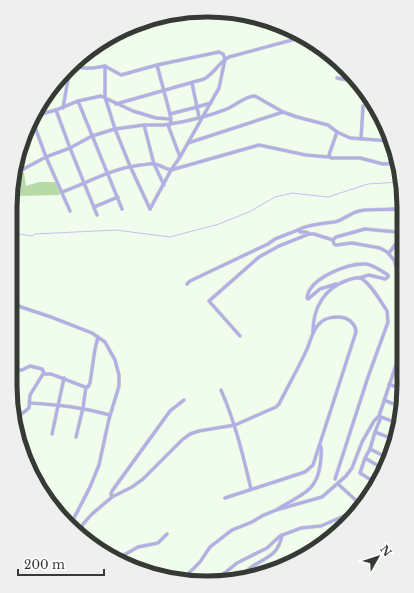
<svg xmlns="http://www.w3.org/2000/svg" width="414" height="593" font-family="'Libre Baskerville',serif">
<rect width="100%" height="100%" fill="#f1fdec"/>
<!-- green -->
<path fill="#b8daa9" d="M17 160 24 173 26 186 39 182H57L61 193 59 195 13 196 14 168Z"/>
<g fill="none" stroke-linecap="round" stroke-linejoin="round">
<!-- stream -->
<path stroke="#c2c1f1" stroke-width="1" d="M13 233 32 236 35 234 116 230 170 237 219 224 251 211 275 197 292 193 328 197 368 184 402 182"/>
<defs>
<g id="minor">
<path d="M73 64 82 68H93L105 66 121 75 157 65 219 52 223 54 225 59 219 88 180 157 171 170 150 209"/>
<path d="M105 66V97L115 129 130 166 150 209"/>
<path d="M337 78 358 82"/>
<path d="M192 83 199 117"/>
<path d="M78 101 122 209"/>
<path d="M116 104 204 79C214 74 218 63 229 57L303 37"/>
<path d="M63 108 70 68"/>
<path d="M56 110 70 148 97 215"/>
<path d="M170 114 197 107 211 103"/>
<path d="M34 116 56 110 78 101 101 96 133 111 156 118 170 119"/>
<path d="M32 119 46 157 70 211"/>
<path d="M170 124C189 121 209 116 227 109 236 105 245 96 255 96L283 112 297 117 328 125 337 132 350 138 390 141"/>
<path d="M144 125 154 164 164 185"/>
<path d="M168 125 180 157"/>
<path d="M337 132 329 155 331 158H360L383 164 397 163"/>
<path d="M361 139 363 106"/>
<path d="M188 143 283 112"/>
<path d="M18 158 24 169"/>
<path d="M14 174 46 157 70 148 92 136 115 129 144 125H164L170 124 171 121 170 114 157 65"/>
<path d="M62 192C89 182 113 168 141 165 145 165 150 163 154 164 159 164 165 169 171 170L259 145 306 155 329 157"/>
<path d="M94 207 118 197"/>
<path d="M403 234 397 232 365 229 336 237 333 240 334 244 336 245 352 243 380 248 387 252 394 260 403 288"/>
<path d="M333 240 314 234H309L307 232H300L298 230C308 224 322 224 334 222 342 221 350 213 359 211 374 208 388 211 402 208"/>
<path d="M389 253 403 234"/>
<path d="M187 284 190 281 268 244 275 239 298 230"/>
<path d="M336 284 320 289 308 299 307 298C309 278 348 263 366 264 373 265 382 271 388 275V277L385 279 369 275 359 278"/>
<path d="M11 301 21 307 51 317 92 333 105 342 115 360 119 375V386L109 419 99 465 90 487 70 526"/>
<path d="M313 332C313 308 324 288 348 280 351 279 356 277 360 278 370 282 381 302 387 311L388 322 368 377 335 479"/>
<path d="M240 336 209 301 259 257 279 246 309 234"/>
<path d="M395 369 403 373"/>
<path d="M10 370H22L30 366 42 369 44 373"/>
<path d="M389 384 404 390"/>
<path d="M221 390C235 422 243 455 251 489"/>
<path d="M384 400 401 407"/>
<path d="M30 403C60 405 81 407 110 415"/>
<path d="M381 417 397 423"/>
<path d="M14 420 29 408 30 395 43 374H51L85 387H88L90 383 95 349 98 337"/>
<path d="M375 432 393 439"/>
<path d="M52 434 64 378"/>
<path d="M76 437 83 408 86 387"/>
<path d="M370 449 388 458"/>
<path d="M365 458 385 470"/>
<path d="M376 483 360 473 365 458 370 449 375 432 381 417"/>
<path d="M338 484 360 504"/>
<path d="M112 497 111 494 112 491 170 411 184 400"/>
<path d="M278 509C299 495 316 493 320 466 321 459 322 453 321 447"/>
<path d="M80 536 81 530 83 524 92 514 112 497 132 487 143 479 182 440 190 434 199 431 235 425 276 407 279 404C288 386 299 367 307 349 311 340 312 331 319 324 325 317 336 316 345 318 351 320 356 326 356 332L313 465 305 472 225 498"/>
<path d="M117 559 138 547 158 543 167 534"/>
<path d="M239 579C243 575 247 570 253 566 269 556 278 555 282 535"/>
<path d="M216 580 237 563 267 548 280 536 301 528 321 526 355 511"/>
<path d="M181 581 200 562 210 547 232 530 252 522 262 516 276 510 322 497 346 476 352 468 362 442 374 421 379 416 403 344"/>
</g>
</defs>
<!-- minor casing -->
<use href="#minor" stroke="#cfdacb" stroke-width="4"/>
<!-- minor -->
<use href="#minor" stroke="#b1afe6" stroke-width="3"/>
</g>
<!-- crop -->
<path d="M0 0H414V593H0ZM207 17H207A190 190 0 0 1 397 207V386A190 190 0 0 1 207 576H207A190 190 0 0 1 17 386V207A190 190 0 0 1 207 17Z" fill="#efefef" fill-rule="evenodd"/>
<path fill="none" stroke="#363a34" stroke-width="5" d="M207 17H207A190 190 0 0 1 397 207V386A190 190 0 0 1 207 576H207A190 190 0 0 1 17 386V207A190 190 0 0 1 207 17Z"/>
<!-- north arrow -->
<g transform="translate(378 557) rotate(51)" stroke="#ffffff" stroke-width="3" paint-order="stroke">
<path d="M0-3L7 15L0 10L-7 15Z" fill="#363a34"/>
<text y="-6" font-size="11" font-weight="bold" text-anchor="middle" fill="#363a34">N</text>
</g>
<!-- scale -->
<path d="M18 569v6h86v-6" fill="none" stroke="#363a34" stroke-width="2"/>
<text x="24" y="569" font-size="12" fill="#363a34" stroke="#ffffff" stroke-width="3" paint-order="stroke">200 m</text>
</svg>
